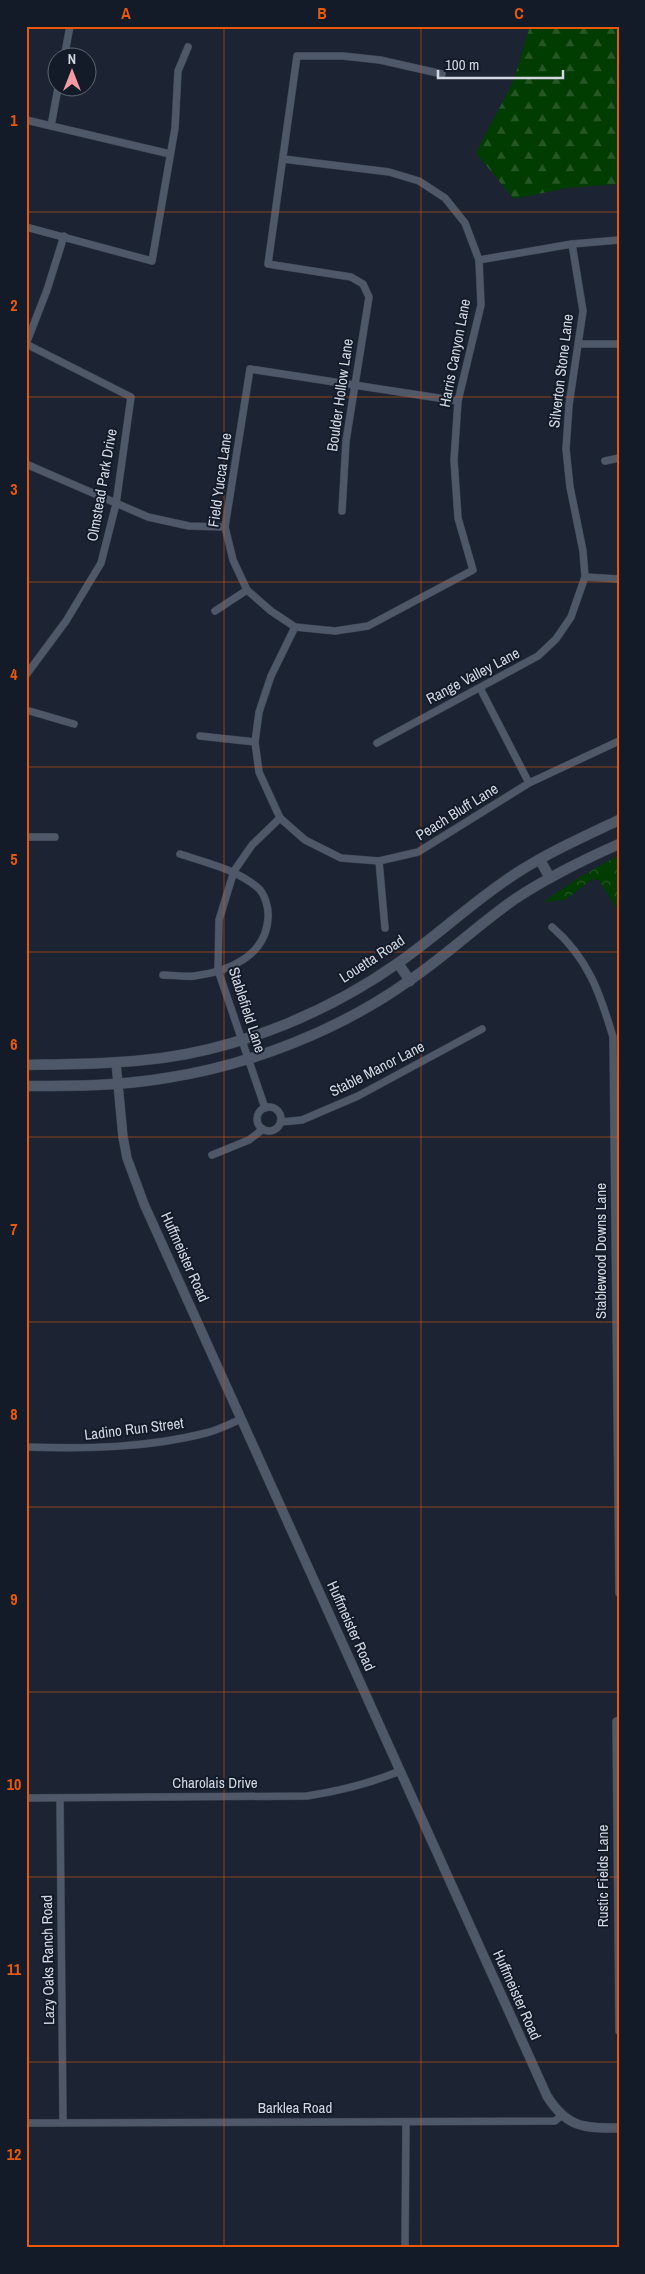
<svg xmlns="http://www.w3.org/2000/svg" width="645" height="2274" font-family="'Archivo Narrow',sans-serif">
<defs>
<pattern id="forest-firs" width="22" height="20" patternUnits="userSpaceOnUse" patternTransform="scale(1.25)"><rect width="22" height="20" fill="#013c00"/><path d="M5 1l3.5 6h-7zM16 11l3.5 6h-7z" fill="#255725"/></pattern>
<pattern id="park-crowns" width="20" height="18" patternUnits="userSpaceOnUse" patternTransform="scale(1.25)"><rect width="20" height="18" fill="#013c00"/><path d="M2 6a3 3 0 1 1 6 0M12 15a3 3 0 1 1 6 0" fill="none" stroke="#255725"/></pattern>
</defs>
<rect width="100%" height="100%" fill="#1c2433"/>
<!-- forest -->
<path fill="url(#forest-firs)" d="M530 26H619V184L567 188 514 199 476 153 513 82Z"/>
<!-- park -->
<path fill="url(#park-crowns)" d="M619 855V912L599 880 592 879 565 900 543 902 577 879Z"/>
<g fill="none" stroke-linecap="round" stroke-linejoin="round">
<defs>
<g id="minor">
<path d="M64 58 70 26"/>
<path d="M26 120 170 154"/>
<path d="M51 126 58 88"/>
<path d="M283 159 389 172 419 181 445 198 465 223 479 260 481 305 458 401 454 460 458 518 473 570 368 626 335 631 295 627 271 611 247 590 233 560 225 527 250 369 458 401"/>
<path d="M26 227 152 261 175 128 178 71 188 47"/>
<path d="M479 260 572 244 619 240"/>
<path d="M26 344 131 397 116 504 101 563 66 621 26 675"/>
<path d="M26 344 47 290 64 236"/>
<path d="M579 344H619"/>
<path d="M605 461 619 458"/>
<path d="M26 464 148 517 189 526 225 527"/>
<path d="M342 511 346 441 369 297 363 284 351 277 268 264 297 56H343L380 60 442 74"/>
<path d="M585 577 619 579"/>
<path d="M215 611 247 590"/>
<path d="M295 627 271 676 259 712 255 742 259 772 280 818 305 840 341 858 379 861 418 852 529 783 619 741"/>
<path d="M480 688 529 783"/>
<path d="M26 710 74 724"/>
<path d="M200 736 255 742"/>
<path d="M377 743 538 656 556 639 571 617 585 577 583 551 570 487 566 449 569 405 583 311 572 244"/>
<path d="M26 837H55"/>
<path d="M379 861 385 928"/>
<path d="M552 927C588 958 600 993 613 1037L619 1593"/>
<path d="M163 975C173 975 184 977 194 976 228 972 266 956 268 918 269 909 265 893 257 887 235 869 207 863 180 854"/>
<circle cx="269" cy="1119" r="12"/>
<path d="M265 1108 218 970 219 920 234 871 252 845 280 818"/>
<path d="M281 1122 302 1120 358 1096 482 1029"/>
<path d="M212 1155 249 1140 263 1129"/>
<path d="M26 1447C86 1449 147 1448 206 1433 218 1430 230 1424 241 1419"/>
<path d="M619 1720 616 1721 619 2031"/>
<path d="M26 1798 307 1796C339 1791 369 1784 400 1771"/>
<path d="M60 1798 63 2123"/>
<path d="M26 2123 555 2121 561 2116"/>
<path d="M405 2248 406 2122"/>
</g>
<path id="tertiary" d="M116 1063 123 1137 127 1158 144 1204 547 2096C567 2128 584 2128 619 2128"/>
<g id="secondary">
<path d="M540 860 550 878"/>
<path d="M398 963 410 981"/>
<path d="M26 1065C72 1064 117 1064 162 1058 244 1047 330 1011 398 963 434 938 466 908 502 883 538 857 579 839 619 820"/>
<path d="M26 1086C73 1086 120 1086 166 1078 251 1065 340 1030 410 980 447 955 479 924 515 899 548 877 583 860 619 844"/>
</g>
</defs>
<!-- minor casing -->
<use href="#minor" stroke="#3c424e" stroke-width="8"/>
<!-- tertiary casing -->
<use href="#tertiary" stroke="#3c424e" stroke-width="10"/>
<!-- secondary casing -->
<use href="#secondary" stroke="#3c424e" stroke-width="11"/>
<!-- minor -->
<use href="#minor" stroke="#4e5869" stroke-width="7"/>
<!-- tertiary -->
<use href="#tertiary" stroke="#4e5869" stroke-width="9"/>
<!-- secondary -->
<use href="#secondary" stroke="#4e5869" stroke-width="10"/>
</g>
<!-- grid -->
<path fill="none" stroke="#e8590c" stroke-width="1" stroke-opacity="0.55" d="M224 26V2248M421 26V2248M26 212H619M26 397H619M26 582H619M26 767H619M26 952H619M26 1137H619M26 1322H619M26 1507H619M26 1692H619M26 1877H619M26 2062H619"/>
<g text-anchor="middle" stroke-width="4" stroke-linejoin="round" paint-order="stroke">
<!-- street labels -->
<g font-size="15" fill="#d2d7e1" stroke="#131b29">
<text transform="translate(455 353) rotate(-79)" y="5">Harris Canyon Lane</text>
<text transform="translate(561 371) rotate(-83)" y="5">Silverton Stone Lane</text>
<text transform="translate(340 395) rotate(-82)" y="5">Boulder Hollow Lane</text>
<text transform="translate(220 480) rotate(-82)" y="5">Field Yucca Lane</text>
<text transform="translate(102 485) rotate(-80)" y="5">Olmstead Park Drive</text>
<text transform="translate(473 676) rotate(-28)" y="5">Range Valley Lane</text>
<text transform="translate(457 812) rotate(-32)" y="5">Peach Bluff Lane</text>
<text transform="translate(372 959) rotate(-33)" y="5">Louetta Road</text>
<text transform="translate(247 1010) rotate(72)" y="5">Stablefield Lane</text>
<text transform="translate(377 1069) rotate(-27)" y="5">Stable Manor Lane</text>
<text transform="translate(601 1251) rotate(-90)" y="5">Stablewood Downs Lane</text>
<text transform="translate(185 1257) rotate(66)" y="5">Huffmeister Road</text>
<text transform="translate(134 1429) rotate(-7)" y="5">Ladino Run Street</text>
<text transform="translate(351 1626) rotate(66)" y="5">Huffmeister Road</text>
<text x="215" y="1788">Charolais Drive</text>
<text transform="translate(603 1876) rotate(-90)" y="5">Rustic Fields Lane</text>
<text transform="translate(48 1960) rotate(-91)" y="5">Lazy Oaks Ranch Road</text>
<text transform="translate(517 1995) rotate(66)" y="5">Huffmeister Road</text>
<text x="295" y="2113">Barklea Road</text>
</g>
</g>
<!-- border -->
<rect width="645" height="2274" fill="none" stroke="#131b29" stroke-width="55"/>
<!-- north arrow -->
<g transform="translate(72 72)"><circle r="24" fill="#131b29" stroke="#5f6673"/>
<path d="M0-4L9 19L0 12L-9 19Z" fill="#f49aa3"/>
<text y="-8" font-size="14" font-weight="bold" text-anchor="middle" fill="#d2d7e1">N</text>
</g>
<!-- scale -->
<path d="M438 70v8h125v-8" fill="none" stroke="#d2d7e1" stroke-width="2.5"/>
<text x="445" y="70" font-size="15" fill="#d2d7e1" stroke="#131b29" stroke-width="4" paint-order="stroke">100 m</text>
<rect x="28" y="28" width="590" height="2218" fill="none" stroke="#e8590c" stroke-width="2"/>
<g font-size="16" text-anchor="middle" font-weight="bold" fill="#e8590c">
<text x="126" y="19">A</text>
<text x="322" y="19">B</text>
<text x="519" y="19">C</text>
<text x="14" y="126">1</text>
<text x="14" y="311">2</text>
<text x="14" y="495">3</text>
<text x="14" y="680">4</text>
<text x="14" y="865">5</text>
<text x="14" y="1050">6</text>
<text x="14" y="1235">7</text>
<text x="14" y="1420">8</text>
<text x="14" y="1605">9</text>
<text x="14" y="1790">10</text>
<text x="14" y="1975">11</text>
<text x="14" y="2160">12</text>
</g>
</svg>
